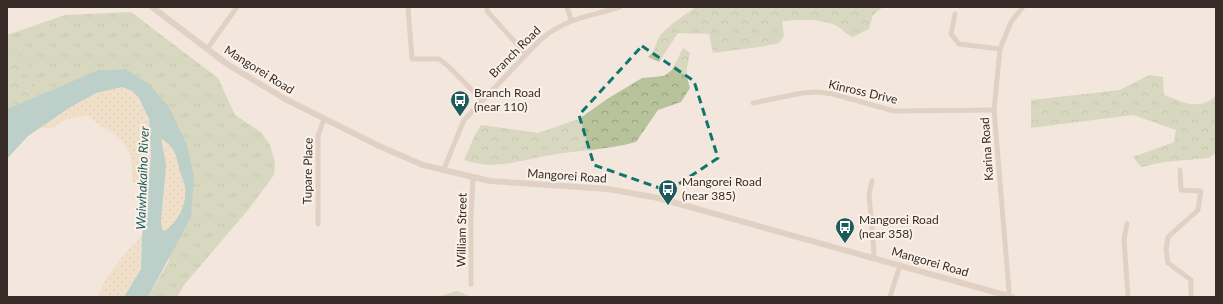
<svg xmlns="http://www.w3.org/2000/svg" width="1223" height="304" font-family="Lato,sans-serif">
<defs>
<pattern id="grass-tufts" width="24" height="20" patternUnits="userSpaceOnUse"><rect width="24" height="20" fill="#b8c39c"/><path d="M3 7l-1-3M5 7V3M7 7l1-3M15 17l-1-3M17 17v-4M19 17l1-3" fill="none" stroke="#979f7f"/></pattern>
<pattern id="forest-crowns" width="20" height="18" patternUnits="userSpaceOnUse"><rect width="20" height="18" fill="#b8c39c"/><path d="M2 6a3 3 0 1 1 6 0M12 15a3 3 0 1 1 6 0" fill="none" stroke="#979f7f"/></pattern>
<pattern id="sand-dots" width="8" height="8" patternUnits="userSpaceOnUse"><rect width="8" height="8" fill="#efd7b2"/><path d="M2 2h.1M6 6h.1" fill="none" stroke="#ceb999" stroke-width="1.8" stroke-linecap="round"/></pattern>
</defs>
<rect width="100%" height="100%" fill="#f3e7dd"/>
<!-- grass -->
<path fill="url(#grass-tufts)" d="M131 12 218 78 235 115 261 132 270 145 275 163 274 175 248 210 184 285 177 297H148L169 261 148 83 126 69 98 70 7 109V35L65 15Z"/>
<!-- forest -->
<g fill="url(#forest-crowns)">
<path d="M696 7H883L873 15 869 29 853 37C846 35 842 28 835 25 818 18 800 20 782 21L784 36 779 43 759 47 713 53 709 34 678 33 659 62 648 57C656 50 654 48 658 39 663 29 687 13 696 7Z"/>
<path d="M7 45 28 64 38 95 7 109Z"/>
<path d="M683 48 690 53 686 74 690 88 681 102 658 110 636 142C606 150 581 150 551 155 519 160 496 171 464 160L475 135 481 125 538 133 579 119 607 99 642 78 664 76 672 70Z"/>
<path d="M1149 75 1163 77 1164 95C1183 102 1200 112 1216 95V153L1209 158 1164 162 1141 167 1133 157 1174 142 1176 130 1133 115 1031 128V100L1120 90Z"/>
<path d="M457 291 472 297H437Z"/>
</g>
<!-- sand -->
<g fill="url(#sand-dots)">
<path d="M122 87C158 100 152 151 148 181L136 184 133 182 130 154 120 139 87 116 68 119 52 128H39L69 108 96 93Z"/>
<path d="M160 138C174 146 177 156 180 170 181 176 185 182 185 188 187 205 178 222 165 231L162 229 161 220 166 165Z"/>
<path d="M142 236 141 269 124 297H97C107 274 124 253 142 236Z"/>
</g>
<!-- water -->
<path fill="#7bb1b0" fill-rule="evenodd" d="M126 69 148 83 169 107 187 145 194 177 191 217 148 297H124L141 269 142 236 151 156 149 119 139 98 132 91 122 87 96 93 69 108 28 136 7 159V109L98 70ZM161 138C175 146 177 157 180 172 182 177 184 182 185 187 188 203 178 222 165 231L162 229 161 220 166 165Z"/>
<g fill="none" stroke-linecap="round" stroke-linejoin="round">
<!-- minor -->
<g stroke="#ccb6a8" stroke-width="5">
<path d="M408 7 412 59H439L447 65 482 100"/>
<path d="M487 7V11L526 54"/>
<path d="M567 7 571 20"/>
<path d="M955 14 951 34 959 44 1000 49"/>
<path d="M207 49 237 7"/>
<path d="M753 103 802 93 817 92 833 94 894 111 994 110"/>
<path d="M1180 170 1181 190 1201 191 1198 210 1168 237 1166 250 1168 263 1191 280V297"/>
<path d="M443 171 464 120 540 40C568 17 588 17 620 7"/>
<path d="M872 181 869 194 874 253 873 257"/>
<path d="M318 224V136L324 119"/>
<path d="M1127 224 1124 239 1128 297"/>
<path d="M471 284V216L473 178"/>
<path d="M1008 296 1009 291 994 110 1000 49 1011 22 1023 7"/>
<path d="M890 297 900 265"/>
</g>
<!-- tertiary -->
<path stroke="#ccb6a8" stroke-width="6" d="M152 7 227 64 285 99 379 146 423 165 490 181 608 189 658 198 1012 297"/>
</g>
<!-- marked area -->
<path d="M0 0H1223V304H0ZM642 46 694 81 718 158 668 191 594 165 579 115Z" fill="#f3e7dd" fill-opacity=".55" fill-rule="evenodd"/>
<path fill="none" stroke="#0f766e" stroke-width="3" stroke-dasharray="8 5" stroke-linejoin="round" d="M642 46 694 81 718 158 668 191 594 165 579 115Z"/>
<!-- icons -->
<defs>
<symbol id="bus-pin" viewBox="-11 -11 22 30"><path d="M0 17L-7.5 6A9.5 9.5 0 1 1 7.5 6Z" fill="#1c5b5b" stroke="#faf2e9"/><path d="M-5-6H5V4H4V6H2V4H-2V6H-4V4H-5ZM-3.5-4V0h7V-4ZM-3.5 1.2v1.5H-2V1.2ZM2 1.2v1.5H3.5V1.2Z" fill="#fff"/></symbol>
</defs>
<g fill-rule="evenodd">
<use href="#bus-pin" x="449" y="89" width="22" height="30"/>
<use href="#bus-pin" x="657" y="178" width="22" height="30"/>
<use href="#bus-pin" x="834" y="216" width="22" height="30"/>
</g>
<g text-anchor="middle" stroke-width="4" stroke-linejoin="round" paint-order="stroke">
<!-- street labels -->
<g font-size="12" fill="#382c28" stroke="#faf2e9">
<text transform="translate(515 52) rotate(-45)" y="4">Branch Road</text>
<text transform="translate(259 70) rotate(32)" y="4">Mangorei Road</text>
<text transform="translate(863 92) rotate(13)" y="4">Kinross Drive</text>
<text transform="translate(987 149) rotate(-94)" y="4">Karina Road</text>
<text transform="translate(308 171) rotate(-89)" y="4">Tupare Place</text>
<text transform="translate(567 176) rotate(4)" y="4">Mangorei Road</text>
<text transform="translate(462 230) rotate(-89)" y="4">William Street</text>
<text transform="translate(930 262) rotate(16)" y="4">Mangorei Road</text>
</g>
<!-- poi labels -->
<g font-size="12" fill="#382c28" stroke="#faf2e9" text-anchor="start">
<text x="474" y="97">Branch Road<tspan x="474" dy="14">(near 110)</tspan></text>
<text x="682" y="186">Mangorei Road<tspan x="682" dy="14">(near 385)</tspan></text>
<text x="859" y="224">Mangorei Road<tspan x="859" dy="14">(near 358)</tspan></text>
</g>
<!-- water labels -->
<g font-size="13" font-style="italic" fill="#1c5b5b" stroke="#faf2e9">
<text transform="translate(142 178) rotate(-88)" y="5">Waiwhakaiho River</text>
</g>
</g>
<!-- border -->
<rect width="1223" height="304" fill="none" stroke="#382c28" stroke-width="16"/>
</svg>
